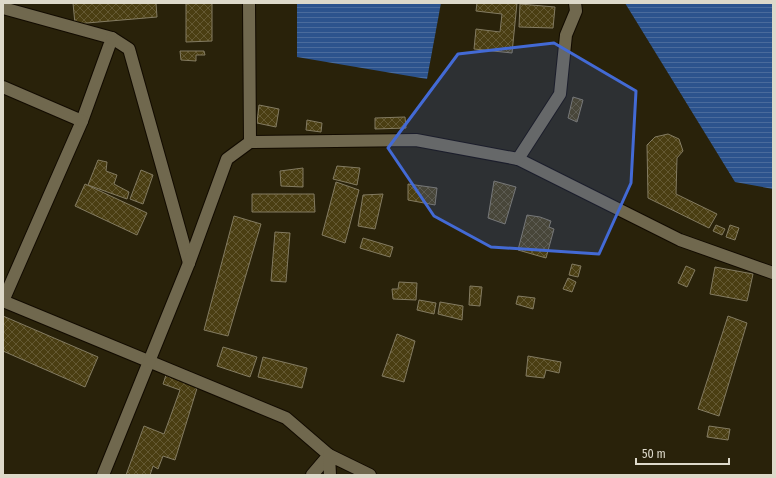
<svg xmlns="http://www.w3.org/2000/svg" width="776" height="478" font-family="'Fira Sans Condensed',sans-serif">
<defs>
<pattern id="water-rules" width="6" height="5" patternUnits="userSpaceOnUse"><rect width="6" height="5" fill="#2c538d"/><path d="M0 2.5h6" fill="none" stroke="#4a6b9c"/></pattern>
<pattern id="building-cross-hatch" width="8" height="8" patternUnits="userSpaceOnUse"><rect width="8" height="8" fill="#4a3e12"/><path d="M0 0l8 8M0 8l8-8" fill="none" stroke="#645933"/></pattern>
</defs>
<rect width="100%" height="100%" fill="#29220a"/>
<!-- water -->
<g fill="url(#water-rules)">
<path d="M297 3H441L427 79 297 57Z"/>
<path d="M625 3H773V189L735 182Z"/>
</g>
<!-- building -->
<g fill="url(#building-cross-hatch)" stroke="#837b61">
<path d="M73 3H156L157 17 75 24Z"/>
<path d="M186 3H212V41L186 42Z"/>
<path d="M477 3H517L512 53 474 49 476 29 500 32 502 14 476 11Z"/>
<path d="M520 4 555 7 553 28 519 27Z"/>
<path d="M180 51H204L205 55H196V61L181 60Z"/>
<path d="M573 97 583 100 577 122 568 118Z"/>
<path d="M259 105 279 109 276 127 257 123Z"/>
<path d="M405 117 406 128 375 129V118Z"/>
<path d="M307 120 322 123 321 132 306 130Z"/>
<path d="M668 134 679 139 683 151 677 158 676 194 717 214 709 228 648 198 647 145 655 137Z"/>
<path d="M98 160 107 162 106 171 117 175 114 184 129 192 127 199 88 185Z"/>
<path d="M337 166 360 168 357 185 333 179Z"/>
<path d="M303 168V187L281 186 280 171Z"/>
<path d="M141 170 153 175 143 204 130 199Z"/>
<path d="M494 181 516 187 505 224 488 218Z"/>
<path d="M336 182 359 190 345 243 322 235Z"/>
<path d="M85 184 147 213 137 235 75 206Z"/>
<path d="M408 184 437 188 435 205 408 200Z"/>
<path d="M252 194H314L315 212H252Z"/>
<path d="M383 194 375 229 358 226 363 195Z"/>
<path d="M527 215 540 217 551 221 549 227 554 229 546 258 518 250Z"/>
<path d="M234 216 261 224 228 336 204 330Z"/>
<path d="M716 225 725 229 722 235 713 231Z"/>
<path d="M730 225 739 228 735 240 726 237Z"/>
<path d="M275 232 290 233 286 282 271 281Z"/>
<path d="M363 238 393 247 390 257 360 248Z"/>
<path d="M572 264 581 266 578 277 569 275Z"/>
<path d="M686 266 695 270 687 287 678 283Z"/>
<path d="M715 267 753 274 747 301 710 294Z"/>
<path d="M568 278 576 282 572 292 563 289Z"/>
<path d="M399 282 417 283 416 300 393 299 392 289H398Z"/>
<path d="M470 286 482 287 480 306 469 305Z"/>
<path d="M518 296 535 298 533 309 516 304Z"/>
<path d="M419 300 436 303 434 314 417 310Z"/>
<path d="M440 302 463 306 462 320 438 314Z"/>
<path d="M3 316 98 357 85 387 3 351Z"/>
<path d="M728 316 747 323 719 416 698 409Z"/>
<path d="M397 334 415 341 404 382 382 376Z"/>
<path d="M223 347 257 357 250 377 217 366Z"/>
<path d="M528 356 561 362 559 373 546 370 544 378 526 376Z"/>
<path d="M263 357 307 368 302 388 258 377Z"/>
<path d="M167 372 198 385 175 460 163 456 158 469 153 466 150 475H126L144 426 164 434 180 390 163 384Z"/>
<path d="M709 426 730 429 728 440 707 437Z"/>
</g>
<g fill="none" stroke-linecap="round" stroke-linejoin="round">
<defs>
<g id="minor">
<path d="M3 8 112 38 82 121 3 301"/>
<path d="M112 38 129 49 189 263"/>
<path d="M3 87 82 121"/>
<path d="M250 142 416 140 518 159 680 240 773 273"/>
<path d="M518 159 560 94 566 35 576 11 575 3"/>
<path d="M3 301 286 418 329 455 312 475"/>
<path d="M103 475 189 263 227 159 250 142 249 3"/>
<path d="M330 475 329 455 370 475"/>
</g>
</defs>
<!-- minor casing -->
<use href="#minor" stroke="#120b00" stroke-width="14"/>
<!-- minor -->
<use href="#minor" stroke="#70684e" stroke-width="12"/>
</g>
<!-- marked area -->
<path fill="#436ad5" fill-opacity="0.2" stroke="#436ad5" stroke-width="3" stroke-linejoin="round" d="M554 43 636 91 631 183 599 254 491 247 434 216 388 148 458 54Z"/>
<!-- border -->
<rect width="776" height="478" fill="none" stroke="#ddd9ca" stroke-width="8"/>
<!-- scale -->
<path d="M636 458v6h93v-6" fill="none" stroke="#ddd9ca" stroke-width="2"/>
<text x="642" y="458" font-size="12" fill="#ddd9ca" stroke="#29220a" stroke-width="3" paint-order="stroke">50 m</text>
</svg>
